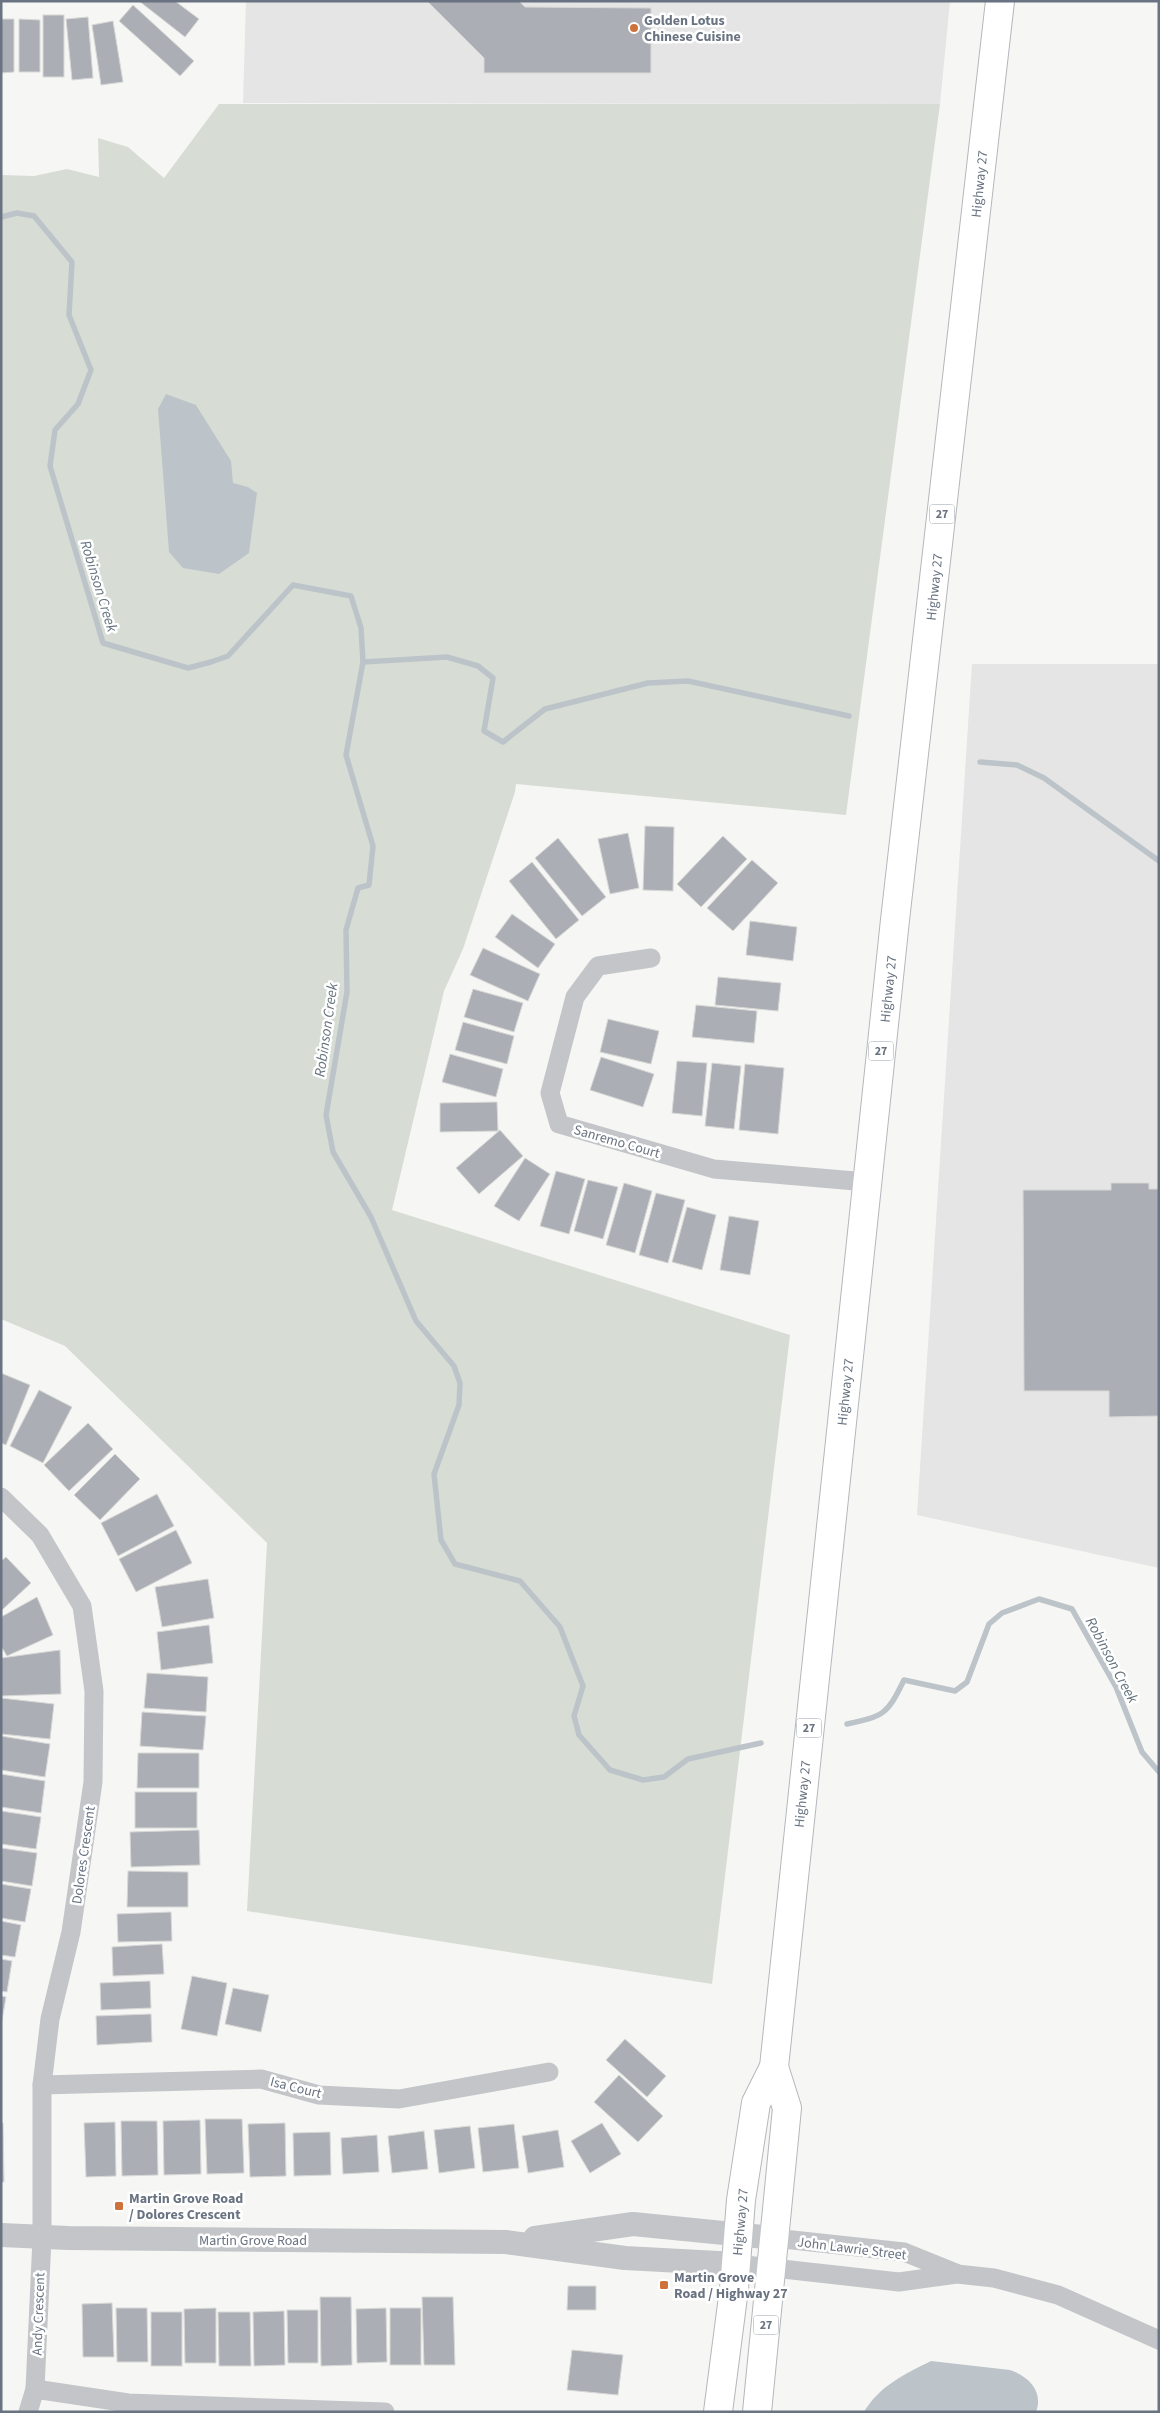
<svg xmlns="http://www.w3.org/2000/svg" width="1160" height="2413" font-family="'Source Sans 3',sans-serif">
<rect width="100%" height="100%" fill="#f6f6f4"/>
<!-- built -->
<g fill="#e4e5e4">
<path d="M246 1H950L940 104 243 103Z"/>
<path d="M972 664H1159V1568L917 1515Z"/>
</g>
<!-- green -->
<path fill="#d7ddd5" d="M219 104H940L846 815 516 784 515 792 463 949 444 991 392 1210 790 1335 712 1984 247 1911 267 1543 65 1346 1 1319V175L34 176 67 169 99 177 98 138 128 147 164 178Z"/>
<!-- water -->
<g fill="#bcc4c9">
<path d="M166 394 196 405 231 461 233 483 248 487 257 493 249 553 219 574 183 568 169 552 158 409Z"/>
<path d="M931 2361 1010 2370C1028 2376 1044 2391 1036 2412H864C879 2386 905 2374 931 2361Z"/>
</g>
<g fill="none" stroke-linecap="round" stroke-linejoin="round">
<!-- stream -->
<g stroke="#bcc4c9" stroke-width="5.5">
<path d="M1 217 17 213 34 216 72 262 69 315 91 370 78 404 55 430 50 466 103 643 188 668 211 662 228 656 293 585 351 596 361 628 363 662 346 755 373 846 369 885 358 888 346 930 347 992 326 1115 333 1152 371 1217 416 1321 454 1366 460 1383 459 1405 434 1474 441 1540 455 1564 520 1581 560 1627 583 1686 574 1716 579 1735 610 1770 643 1780 664 1777 688 1759 761 1743"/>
<path d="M363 662 447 657 478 666 493 678 484 731 503 742 545 709 648 683 688 681 849 716"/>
<path d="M980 762 1017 765 1044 778 1159 861"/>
<path d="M847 1724C884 1716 887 1715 904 1680L955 1691 967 1682 989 1624 1002 1613 1039 1599 1072 1609 1116 1687 1142 1752 1159 1772"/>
</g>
</g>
<!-- building -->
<g fill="#abafb5" stroke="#d8d8d6">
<path d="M139 1H175L199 19 185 37Z"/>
<path d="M427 1H519L525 7 651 8V73H484V58Z"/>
<path d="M133 5 194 61 180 76 119 21Z"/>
<rect x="43" y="15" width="21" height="62"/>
<path d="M88 17 93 78 72 80 66 19Z"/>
<path d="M1 19H14V72L1 73Z"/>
<path d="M19 19 40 20V72H19Z"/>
<path d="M113 21 123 82 101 85 92 25Z"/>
<path d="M645 826 674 827 673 891 643 890Z"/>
<path d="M628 833 639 888 610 894 598 839Z"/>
<path d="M723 836 747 859 701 907 677 884Z"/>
<path d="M558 838 606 897 582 916 535 858Z"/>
<path d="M752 860 778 883 733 931 707 908Z"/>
<path d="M532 862 579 920 556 939 509 881Z"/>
<path d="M512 914 555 944 538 968 495 937Z"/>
<path d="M750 921 797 927 793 961 746 955Z"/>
<path d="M483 948 540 974 528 1001 470 975Z"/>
<path d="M718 977 781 983 778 1011 715 1005Z"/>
<path d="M473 989 523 1003 514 1032 464 1017Z"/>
<path d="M696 1005 757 1011 754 1043 692 1037Z"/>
<path d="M608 1019 659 1031 651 1064 600 1052Z"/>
<path d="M463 1022 514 1036 507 1064 455 1050Z"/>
<path d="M450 1054 503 1069 496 1097 442 1082Z"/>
<path d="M601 1057 654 1074 643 1107 590 1090Z"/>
<path d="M677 1061 707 1063 702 1116 672 1113Z"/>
<path d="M712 1063 741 1066 734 1129 705 1126Z"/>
<path d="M745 1064 784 1068 778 1134 739 1130Z"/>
<path d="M497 1102 498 1131 440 1132V1103Z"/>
<path d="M500 1130 523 1156 479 1194 456 1168Z"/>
<path d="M525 1158 550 1174 519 1221 494 1206Z"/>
<path d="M556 1171 585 1179 569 1234 540 1226Z"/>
<path d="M588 1180 618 1187 603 1239 574 1231Z"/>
<path d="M624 1183 652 1191 635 1253 606 1245Z"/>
<path d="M1111 1183H1149V1189H1159V1416L1109 1417V1391H1024L1023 1190H1111Z"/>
<path d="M656 1193 685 1200 668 1263 639 1255Z"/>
<path d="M687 1207 716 1215 702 1270 672 1262Z"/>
<path d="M729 1216 759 1221 750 1275 720 1270Z"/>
<path d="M1 1373 30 1385 6 1445 1 1443Z"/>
<path d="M39 1390 72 1407 43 1463 10 1446Z"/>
<path d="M88 1423 113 1449 69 1491 44 1465Z"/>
<path d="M115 1454 140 1479 100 1520 74 1495Z"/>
<path d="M157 1494 174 1526 118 1556 101 1523Z"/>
<path d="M176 1530 192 1563 136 1592 119 1559Z"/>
<path d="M6 1557 31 1583 1 1611V1561Z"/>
<path d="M208 1579 214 1618 162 1627 155 1587Z"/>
<path d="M37 1597 53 1635 7 1656 1 1646V1617Z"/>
<path d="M209 1625 213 1663 161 1670 157 1632Z"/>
<path d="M60 1650 61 1694 1 1696V1658Z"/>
<path d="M147 1673 208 1677 206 1712 144 1708Z"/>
<path d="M1 1698 54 1704 50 1739 1 1734Z"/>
<path d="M142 1712 206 1716 203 1750 140 1746Z"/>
<path d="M1 1736 50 1744 45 1777 1 1770Z"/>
<path d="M138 1753H199V1788H137Z"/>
<path d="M1 1774 45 1781 41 1813 1 1807Z"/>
<rect x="135" y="1792" width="62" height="36"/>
<path d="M1 1811 41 1817 36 1849 1 1844Z"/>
<path d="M199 1830 200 1865 131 1867 130 1832Z"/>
<path d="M1 1848 37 1853 32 1886 1 1881Z"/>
<path d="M128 1871 188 1872V1907H127Z"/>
<path d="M1 1884 31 1889 25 1922 1 1918Z"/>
<path d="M171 1912 172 1941 118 1942 117 1914Z"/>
<path d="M1 1921 21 1925 15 1957 1 1955Z"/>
<path d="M162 1944 164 1974 113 1976 112 1947Z"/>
<path d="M1 1959 12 1961 7 1992 1 1991Z"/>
<path d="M192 1976 227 1983 217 2036 181 2029Z"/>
<path d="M150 1981 151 2008 101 2010 100 1983Z"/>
<path d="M233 1988 269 1995 261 2032 225 2024Z"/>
<path d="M1 1996 6 1997 1 2026Z"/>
<path d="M151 2014 152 2042 97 2045 96 2016Z"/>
<path d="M625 2039 666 2076 647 2097 606 2060Z"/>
<path d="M619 2075 663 2116 638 2142 594 2102Z"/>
<path d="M205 2119H242L244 2173 207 2174Z"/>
<path d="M200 2120 201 2174 164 2175 163 2121Z"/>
<path d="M121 2121H157L158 2175 122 2176Z"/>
<path d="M115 2122 116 2176 86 2177 84 2123Z"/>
<path d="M1 2123H3L4 2182H1Z"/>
<path d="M285 2123 286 2176 250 2177 248 2124Z"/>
<path d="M602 2123 621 2154 590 2173 571 2141Z"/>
<path d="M514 2124 519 2168 483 2172 478 2128Z"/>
<path d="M470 2126 475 2168 439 2173 434 2130Z"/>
<path d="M558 2130 564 2167 528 2173 522 2136Z"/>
<path d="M424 2131 428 2169 392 2173 388 2136Z"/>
<path d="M330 2132 331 2175 294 2176 293 2133Z"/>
<path d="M377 2135 379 2172 343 2174 341 2138Z"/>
<path d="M568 2286H596V2310H567Z"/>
<path d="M320 2297H351L352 2365 321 2366Z"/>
<path d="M422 2297H453L455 2365H424Z"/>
<path d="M112 2303 114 2357H83L82 2304Z"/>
<path d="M116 2308H147L148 2362H117Z"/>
<path d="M216 2308V2363H185L184 2309Z"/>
<path d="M386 2308 387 2362 357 2363 356 2309Z"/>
<rect x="390" y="2308" width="31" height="57"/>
<path d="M287 2310H318V2363H288Z"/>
<path d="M284 2311 285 2365 254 2366 253 2312Z"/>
<rect x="151" y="2312" width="31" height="54"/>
<path d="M218 2312H250L251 2366H219Z"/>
<path d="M572 2350 623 2355 618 2395 567 2390Z"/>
</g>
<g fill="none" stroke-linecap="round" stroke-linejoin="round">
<defs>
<g id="primary">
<path d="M718 2412 734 2289 741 2200 756 2103 774 2067 895 920 1000 1"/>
<path d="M757 2412 787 2108 774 2067"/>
</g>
</defs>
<!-- primary casing -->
<use href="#primary" stroke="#b4b7bb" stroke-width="30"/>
<!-- minor -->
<g stroke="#c3c5c8" stroke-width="19">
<path d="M651 958 598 966 575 997 550 1093 559 1124 714 1169 867 1182"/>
<path d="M1 1497 40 1535 82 1606 94 1691 93 1782 71 1932 50 2019 42 2085V2238L35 2389 28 2412"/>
<path d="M42 2085 261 2079 319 2095 399 2099 549 2072"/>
<path d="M774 2238 904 2252 956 2273"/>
<path d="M737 2264 899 2282 957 2274 994 2278 1058 2295 1159 2340"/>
<path d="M35 2389 128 2403 385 2412"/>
</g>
<!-- tertiary -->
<g stroke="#c3c5c8" stroke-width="24">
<path d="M1 2235 68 2238 506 2242 625 2258 737 2264"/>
<path d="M535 2238 633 2224 774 2238"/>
</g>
<!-- primary -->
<use href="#primary" stroke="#fff" stroke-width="28"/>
</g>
<!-- markers -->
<g fill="#cf713b" stroke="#fff" stroke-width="2">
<circle cx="634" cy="28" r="5"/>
<rect x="114" y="2201" width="10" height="10" rx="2.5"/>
<rect x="659" y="2280" width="10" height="10" rx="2.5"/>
</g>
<g text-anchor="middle" stroke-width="5" stroke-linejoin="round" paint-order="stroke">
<!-- shield labels -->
<g fill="#fff" stroke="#969da7" stroke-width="1">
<rect x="929.5" y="504.5" width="25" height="19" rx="4"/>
<rect x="868.5" y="1041.5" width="25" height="19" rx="4"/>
<rect x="796.5" y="1718.5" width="25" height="19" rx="4"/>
<rect x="753.5" y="2315.5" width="25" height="19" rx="4"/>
</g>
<g font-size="12" font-weight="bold" fill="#697381">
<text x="942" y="518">27</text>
<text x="881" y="1055">27</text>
<text x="809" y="1732">27</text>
<text x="766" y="2329">27</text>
</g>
<!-- poi labels -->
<g font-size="14" font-weight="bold" fill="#697381" stroke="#fff" text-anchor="start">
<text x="644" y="25">Golden Lotus<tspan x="644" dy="16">Chinese Cuisine</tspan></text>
<text x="129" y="2203">Martin Grove Road<tspan x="129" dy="16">/ Dolores Crescent</tspan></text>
<text x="674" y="2282">Martin Grove<tspan x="674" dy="16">Road / Highway 27</tspan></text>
</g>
<!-- street labels -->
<g font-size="14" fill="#697381" stroke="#fff">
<text transform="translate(979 184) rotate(-84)" y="5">Highway 27</text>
<text transform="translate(934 587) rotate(-84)" y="5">Highway 27</text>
<text transform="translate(888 989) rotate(-84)" y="5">Highway 27</text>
<text transform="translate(617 1141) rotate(16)" y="5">Sanremo Court</text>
<text transform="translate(845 1392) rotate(-84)" y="5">Highway 27</text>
<text transform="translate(802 1794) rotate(-84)" y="5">Highway 27</text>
<text transform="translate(83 1855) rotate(-82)" y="5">Dolores Crescent</text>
<text transform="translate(296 2087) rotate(14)" y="5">Isa Court</text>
<text transform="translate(740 2222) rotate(-85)" y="5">Highway 27</text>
<text x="253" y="2245">Martin Grove Road</text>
<text transform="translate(852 2248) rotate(7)" y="5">John Lawrie Street</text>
<text transform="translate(38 2314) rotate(-88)" y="5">Andy Crescent</text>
</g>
<!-- water labels -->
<g font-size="15" font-style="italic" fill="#64737d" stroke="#fff">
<text transform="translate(99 586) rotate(73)" y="5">Robinson Creek</text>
<text transform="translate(326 1030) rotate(-82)" y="5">Robinson Creek</text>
<text transform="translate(1112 1660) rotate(62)" y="5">Robinson Creek</text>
</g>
</g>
<!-- border -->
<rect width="1160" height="2413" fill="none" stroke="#697381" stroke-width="5"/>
</svg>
